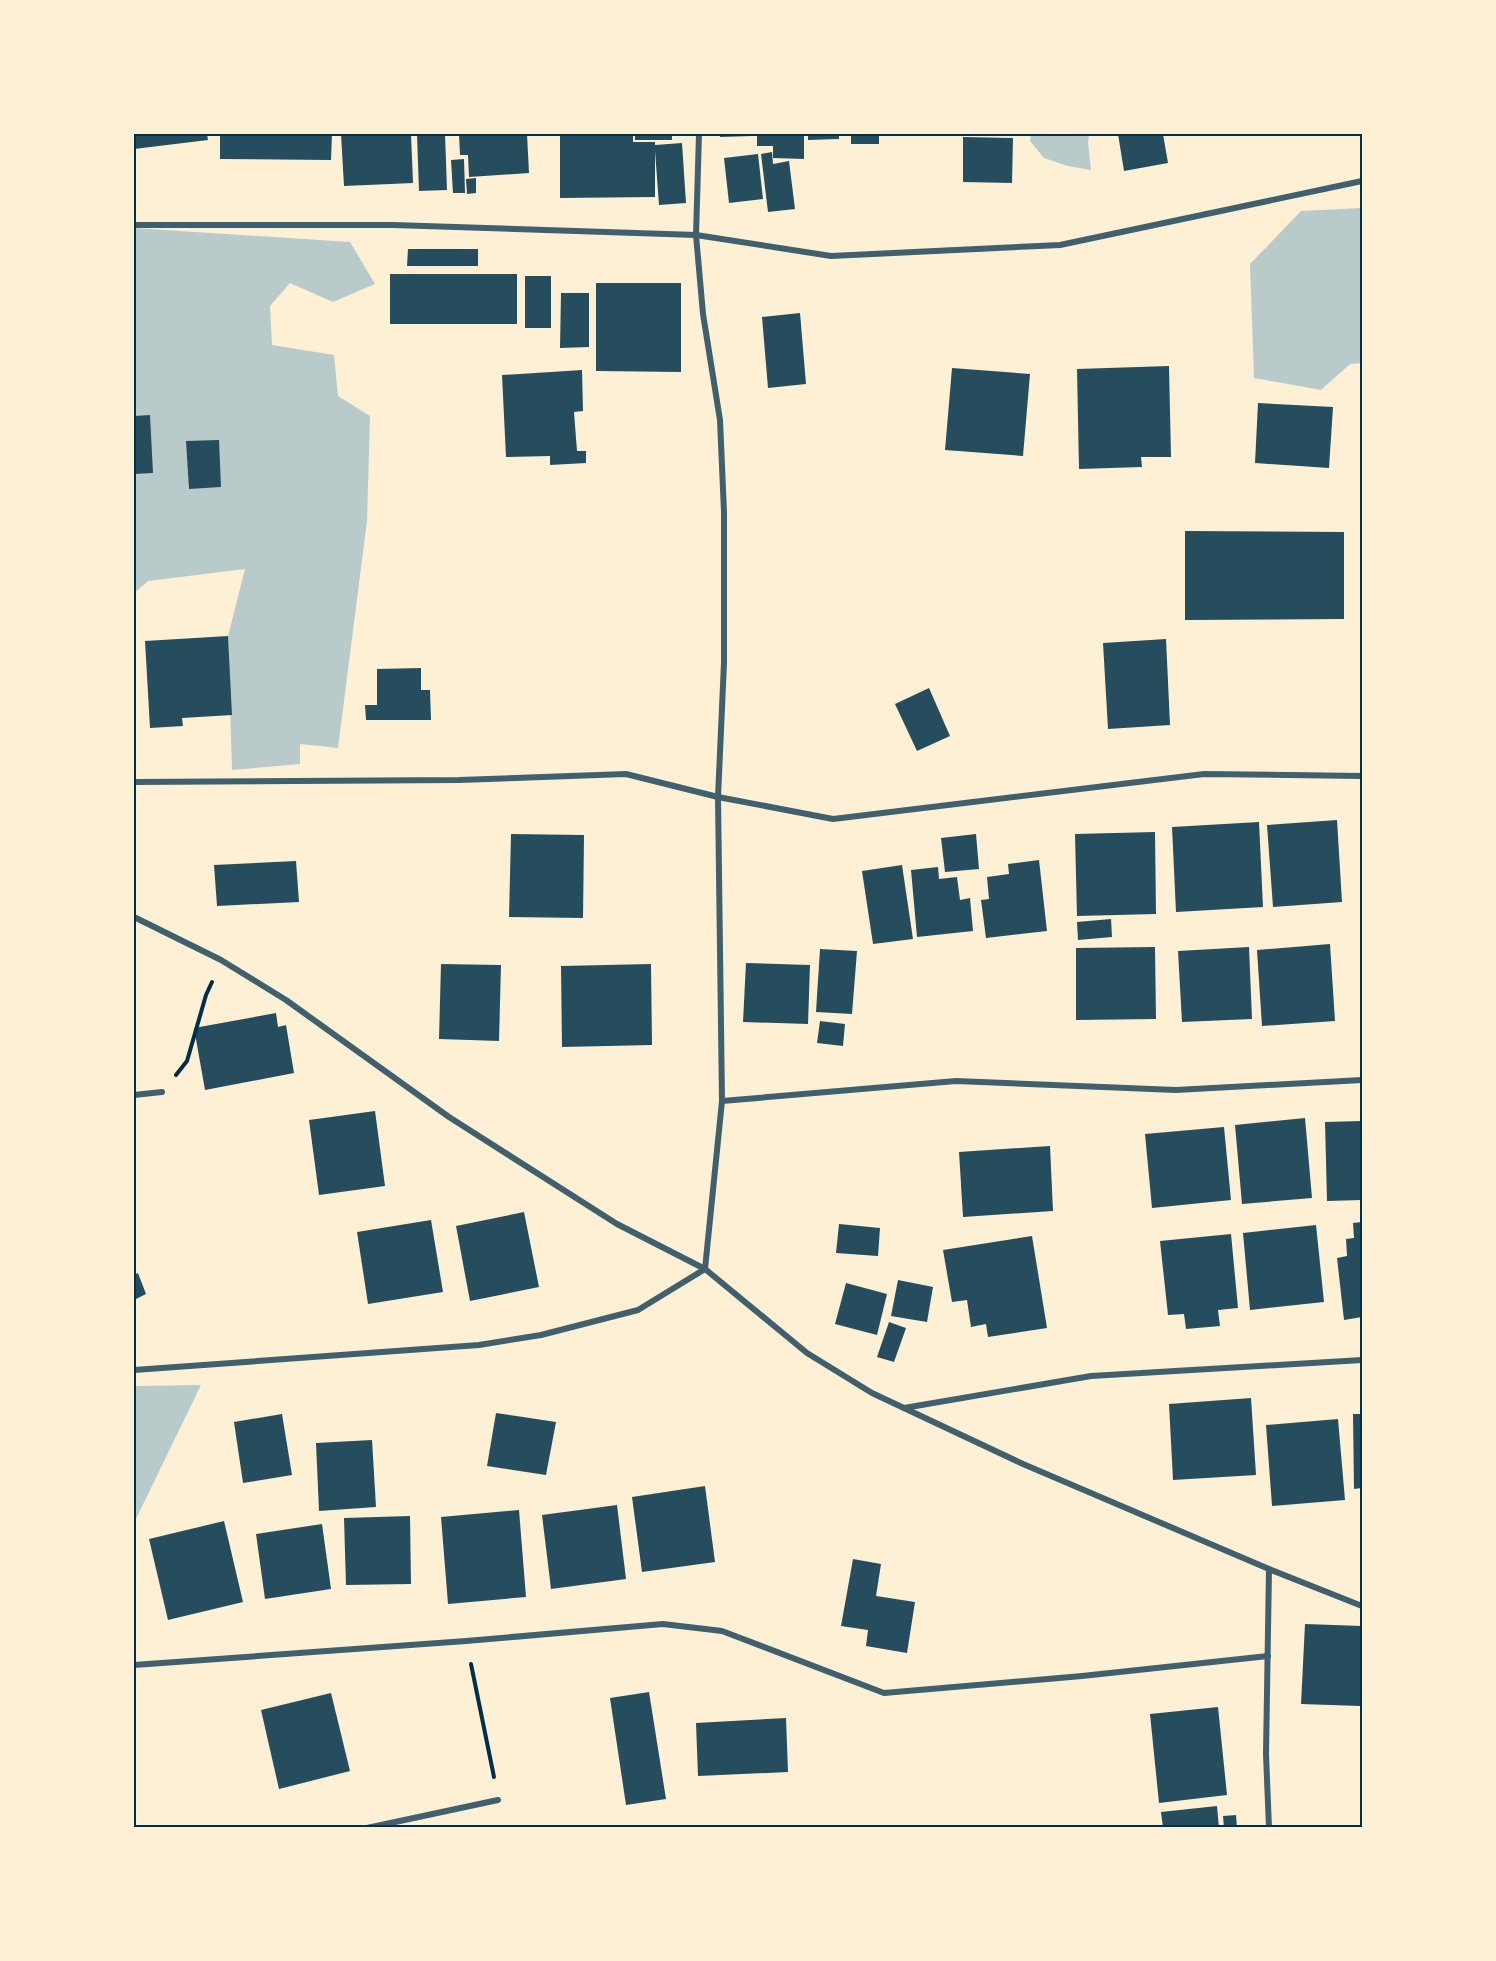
<svg xmlns="http://www.w3.org/2000/svg" width="1496" height="1961" font-family="'Archivo Narrow',sans-serif">
<rect width="100%" height="100%" fill="#fdf0d5"/>
<!-- green -->
<g fill="#b9caca">
<path d="M1031 134H1089L1088 142 1091 170 1068 166 1044 158 1030 141Z"/>
<path d="M1362 208V363L1350 364 1321 390 1254 378 1250 264 1301 211Z"/>
<path d="M134 228 350 242 375 284 333 302 290 283 270 306 272 345 334 355 338 396 370 416 367 521 338 748 300 744V764L232 770 228 636 245 569 148 581 134 593Z"/>
<path d="M201 1385 134 1523V1386Z"/>
</g>
<!-- building -->
<g fill="#264d5e">
<path d="M134 134H207L208 140 134 149Z"/>
<path d="M220 134H332L331 160 220 159Z"/>
<path d="M341 134H411L413 183 344 186Z"/>
<path d="M417 134H445L447 190 419 191Z"/>
<path d="M459 134H527L529 173 469 177 468 155H460Z"/>
<path d="M560 134H633V142H655V145L682 143 686 203 659 205 655 151V197L560 198Z"/>
<rect x="635" y="134" width="37" height="6"/>
<path d="M720 134H751L752 136 720 137Z"/>
<path d="M757 134H804V159L773 158V146H757Z"/>
<path d="M808 134H839V139L808 140Z"/>
<rect x="851" y="134" width="28" height="10"/>
<path d="M1118 134H1163L1168 163 1124 171Z"/>
<path d="M963 137 1013 138 1012 183 963 182Z"/>
<path d="M772 152 773 164 789 161 795 209 768 212 761 154Z"/>
<path d="M758 154 763 199 729 203 724 158Z"/>
<path d="M464 159 465 193H453L451 160Z"/>
<path d="M476 178V193L467 194 466 179Z"/>
<path d="M408 249H478V266H407Z"/>
<rect x="390" y="274" width="127" height="50"/>
<rect x="525" y="276" width="26" height="52"/>
<path d="M596 283H681V372L596 371Z"/>
<path d="M561 293H589V347L560 348Z"/>
<path d="M800 313 806 384 768 388 762 317Z"/>
<path d="M1169 366 1171 457H1141L1142 467 1079 469 1077 369Z"/>
<path d="M952 368 1030 374 1023 456 945 450Z"/>
<path d="M582 370 583 411 574 412 577 451H586V463L550 465V456L506 457 502 375Z"/>
<path d="M1258 403 1333 407 1329 468 1255 463Z"/>
<path d="M150 415 153 473 134 474V416Z"/>
<path d="M219 440 221 487 189 489 186 441Z"/>
<path d="M1185 531 1344 532V619L1185 620Z"/>
<path d="M228 636 232 715 182 718 183 726 150 728 145 641Z"/>
<path d="M1166 639 1170 725 1108 729 1103 643Z"/>
<path d="M421 668V690H430L431 720H366L365 705H377V669Z"/>
<path d="M929 688 950 736 917 751 895 704Z"/>
<path d="M1337 820 1342 902 1273 907 1267 825Z"/>
<path d="M1259 822 1263 907 1176 912 1172 827Z"/>
<path d="M1155 832 1156 914 1077 916 1075 834Z"/>
<path d="M511 834 584 835 583 918 509 917Z"/>
<path d="M976 834 979 869 945 872 941 838Z"/>
<path d="M1039 860 1047 931 986 938 981 900 989 899 987 877 1009 874 1008 864Z"/>
<path d="M296 861 299 902 217 906 214 865Z"/>
<path d="M902 865 913 939 873 944 862 871Z"/>
<path d="M938 867 939 879 957 877 960 900 970 898 973 931 917 937 911 870Z"/>
<path d="M1111 919 1112 937 1078 940 1077 922Z"/>
<path d="M1330 944 1335 1021 1262 1026 1257 950Z"/>
<path d="M1155 947 1156 1019 1076 1020V948Z"/>
<path d="M1249 947 1252 1019 1182 1022 1178 951Z"/>
<path d="M820 949 857 951 852 1014 816 1012Z"/>
<path d="M746 963 810 965 808 1024 743 1022Z"/>
<path d="M441 964 501 965 499 1041 439 1039Z"/>
<path d="M651 964 652 1045 562 1047 561 966Z"/>
<path d="M276 1013 278 1027 286 1025 294 1073 205 1090 194 1028Z"/>
<path d="M820 1021 845 1024 843 1046 817 1043Z"/>
<path d="M375 1111 385 1186 319 1195 309 1120Z"/>
<path d="M1305 1118 1312 1198 1242 1204 1235 1125Z"/>
<path d="M1362 1121V1200L1327 1201 1325 1122Z"/>
<path d="M1224 1127 1231 1200 1152 1208 1145 1134Z"/>
<path d="M1050 1146 1053 1211 963 1217 959 1152Z"/>
<path d="M524 1212 539 1287 470 1301 456 1226Z"/>
<path d="M431 1220 443 1292 368 1304 357 1232Z"/>
<path d="M1362 1222V1317L1344 1320 1337 1258 1347 1256 1346 1239 1354 1238 1353 1223Z"/>
<path d="M839 1224 880 1228 878 1256 836 1253Z"/>
<path d="M1316 1225 1324 1302 1250 1310 1243 1233Z"/>
<path d="M1231 1234 1238 1308 1218 1310 1220 1326 1186 1329 1184 1314 1168 1315 1160 1241Z"/>
<path d="M1032 1236 1047 1328 988 1337 986 1324 971 1327 967 1300 952 1302 943 1250Z"/>
<path d="M138 1273 146 1294 134 1300V1275Z"/>
<path d="M898 1280 933 1287 927 1322 891 1316Z"/>
<path d="M846 1283 887 1294 877 1335 835 1324Z"/>
<path d="M889 1322 906 1328 894 1362 877 1357Z"/>
<path d="M1251 1398 1256 1475 1173 1480 1169 1404Z"/>
<path d="M496 1413 556 1422 546 1475 487 1466Z"/>
<path d="M282 1414 292 1475 243 1483 234 1422Z"/>
<path d="M1353 1414H1362V1488L1354 1489Z"/>
<path d="M1338 1419 1345 1500 1272 1506 1266 1425Z"/>
<path d="M372 1440 376 1507 319 1511 316 1443Z"/>
<path d="M705 1486 715 1562 642 1572 632 1497Z"/>
<path d="M617 1505 626 1579 551 1589 542 1515Z"/>
<path d="M519 1510 526 1597 448 1604 441 1517Z"/>
<path d="M410 1516 411 1584 346 1585 344 1518Z"/>
<path d="M224 1521 243 1602 168 1620 149 1539Z"/>
<path d="M322 1524 331 1589 265 1599 256 1534Z"/>
<path d="M853 1559 881 1564 876 1596 915 1602 907 1653 866 1646 868 1630 841 1626Z"/>
<path d="M1305 1624 1362 1626 1360 1706 1301 1704Z"/>
<path d="M649 1692 666 1799 626 1805 610 1698Z"/>
<path d="M331 1693 350 1771 279 1789 261 1710Z"/>
<path d="M1218 1707 1227 1795 1159 1803 1150 1714Z"/>
<path d="M786 1718 788 1772 698 1776 696 1723Z"/>
<path d="M1217 1806 1219 1828H1163L1161 1812Z"/>
<path d="M1236 1815 1237 1828H1224L1223 1816Z"/>
</g>
<g fill="none" stroke-linecap="round" stroke-linejoin="round">
<!-- path -->
<g stroke="#003049" stroke-width="4">
<path d="M176 1075 187 1061 206 995 212 982"/>
<path d="M471 1664 494 1777"/>
</g>
<!-- minor -->
<g stroke="#3f606c" stroke-width="6">
<path d="M134 225H393L696 235 831 256 1060 245 1362 181"/>
<path d="M134 782 459 780 626 774 718 797 833 819 1204 774 1362 776"/>
<path d="M134 917 221 960 286 1000 449 1117 617 1224 705 1269 807 1353 872 1393 1023 1464 1269 1569 1362 1606"/>
<path d="M134 1095 162 1092"/>
<path d="M722 1101 956 1081 1176 1090 1362 1080"/>
<path d="M134 1370 479 1345 541 1335 638 1310 705 1269 722 1101 718 797 724 663V512L720 420 703 314 696 235 699 134"/>
<path d="M904 1408 1091 1376 1362 1360"/>
<path d="M134 1665 466 1641 663 1624 722 1631 884 1693 1082 1676 1268 1656"/>
<path d="M367 1828 498 1800"/>
<path d="M1269 1828 1266 1754 1269 1569"/>
</g>
</g>
<!-- border -->
<rect width="1496" height="1961" fill="none" stroke="#fdf0d5" stroke-width="270"/>
<rect x="135" y="135" width="1226" height="1691" fill="none" stroke="#003049" stroke-width="2"/>
</svg>
